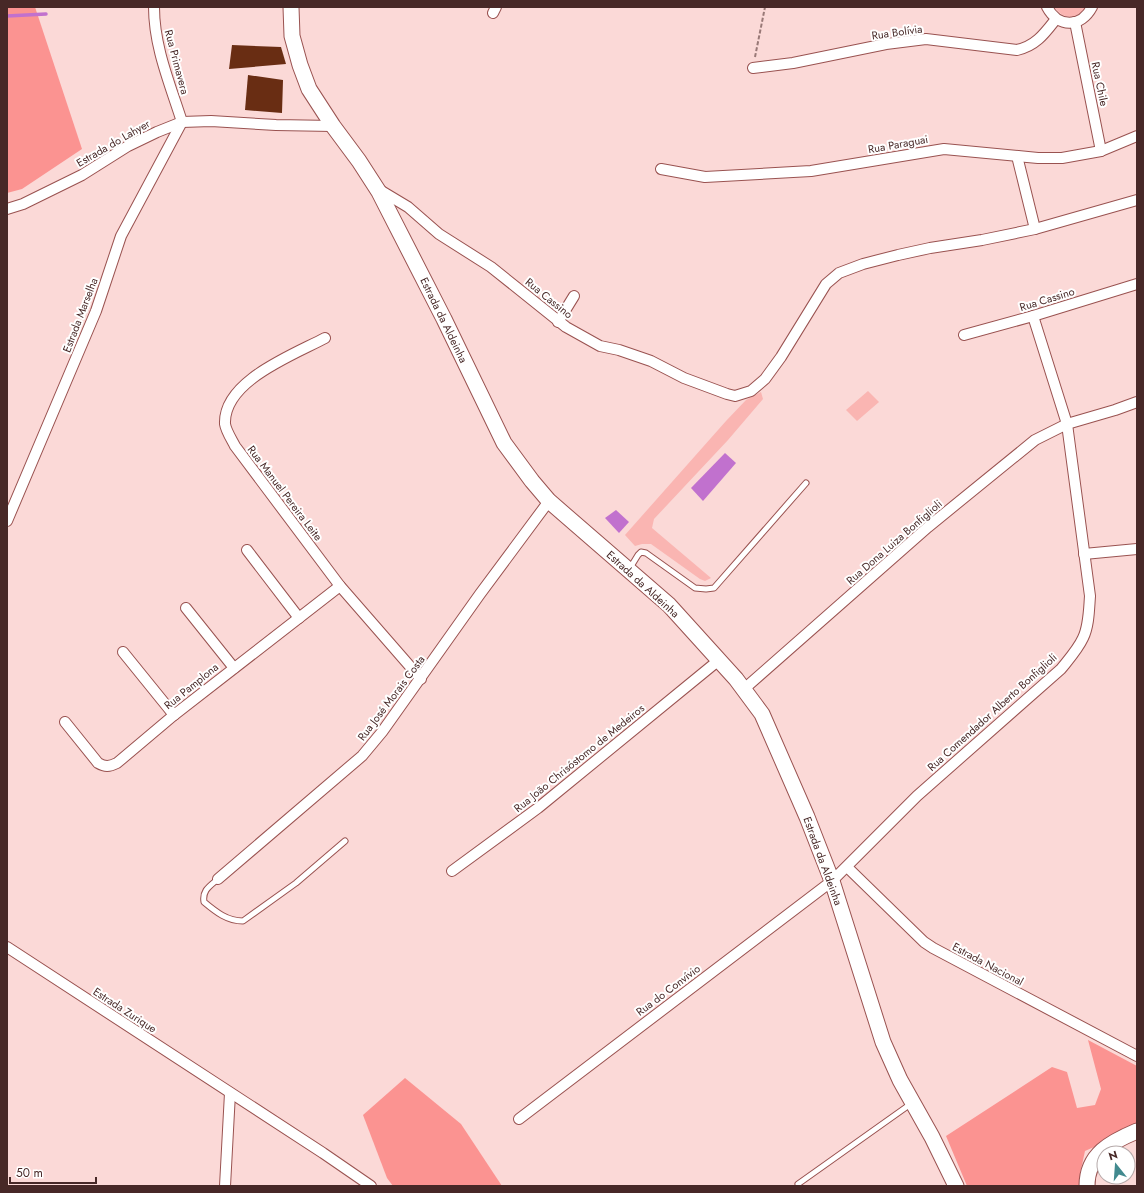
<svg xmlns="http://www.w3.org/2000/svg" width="1144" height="1193" font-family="Jost,sans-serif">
<rect width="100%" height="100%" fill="#fbd9d7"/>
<!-- green -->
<g fill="#fab5b2">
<path d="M1054 7H1087C1076 19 1065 21 1054 7Z"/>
<path d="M868 391 879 402 857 421 846 410Z"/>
<path d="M761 392 763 399 728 440 654 519 652 528 711 578 705 581 700 579 651 544H642L635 546 625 535 726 421 746 400Z"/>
</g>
<!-- forest -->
<g fill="#fb9391">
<path d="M7 7H35L82 149 22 189 7 193Z"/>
<path d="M1088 1040 1137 1066V1128L1085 1151 1080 1174 1081 1186H967L946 1136 1052 1067 1067 1072 1077 1108 1095 1105 1101 1089Z"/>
<path d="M405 1078 461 1124 502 1186H393L387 1178 363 1115Z"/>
</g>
<!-- water -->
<g fill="#c171ce">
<path d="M725 453 736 463 703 501 691 488Z"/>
<path d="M616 510 629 522 619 533 605 518Z"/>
</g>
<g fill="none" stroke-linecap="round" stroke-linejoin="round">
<!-- stream -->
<path stroke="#c171ce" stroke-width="3.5" d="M7 16 46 14"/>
</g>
<!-- building -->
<g fill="#692d13">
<path d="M232 45 281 47 286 64 229 69Z"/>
<path d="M248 75 283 80 282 113 245 110Z"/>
</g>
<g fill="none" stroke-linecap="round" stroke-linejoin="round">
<defs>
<g id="lane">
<path d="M630 568 638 555 641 552 646 553 695 588 706 589 714 588 806 483"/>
<path d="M218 879C210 886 202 890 204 902 216 912 227 921 243 921L296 883 345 841"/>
<path d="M798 1184 912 1103"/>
</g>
<g id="street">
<path d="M1047 7C1058 28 1081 28 1092 7"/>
<path d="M493 13 496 7"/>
<path d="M1075 22 1101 151"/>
<path d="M753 68 793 63 886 44 926 39 1017 50C1036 46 1045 33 1056 19"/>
<path d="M1017 156 1035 229"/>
<path d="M661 169 705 177 811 171 944 149 1038 158H1062L1101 151 1137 136"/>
<path d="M378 189 408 207 439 234 491 267 566 327 600 346 619 350 651 361 684 378 727 394 735 396 751 391 765 379 781 357 826 284 839 273 863 264 898 255 930 248 982 240 1035 229 1137 200"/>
<path d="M7 209 23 204 82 175 128 146 157 132 182 122 211 121 276 125 333 126"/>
<path d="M558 322 574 296"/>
<path d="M964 335 1033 316 1137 284"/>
<path d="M325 338C293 355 223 381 225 424 226 431 232 440 235 446L340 586 421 679"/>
<path d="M7 521 96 311 121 236 182 122C170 84 154 47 154 7"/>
<path d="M247 550 299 618"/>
<path d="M1084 554 1137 549"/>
<path d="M186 608 234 668"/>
<path d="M123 652 174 715"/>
<path d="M744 689 928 527 1035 440 1067 424 1115 410 1137 402"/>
<path d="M65 722 98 763C105 767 109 767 117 763L174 715 340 586"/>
<path d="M847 867 924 942 933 948 1137 1056"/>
<path d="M452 871 538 808 719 660"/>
<path d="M218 879 362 756 382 732 480 594 549 501"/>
<path d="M7 947 323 1153 371 1186"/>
<path d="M519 1119 832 881 917 796 1061 669C1069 659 1078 649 1083 638 1089 626 1089 609 1090 596L1067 424 1033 316"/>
<path d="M225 1186 230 1093"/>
</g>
<g id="secondary">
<path d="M291 7 292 36 300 65 309 89 333 126 359 161 379 192 444 319 504 443 532 481 549 501 669 605 736 679 762 714 807 817 832 881 883 1042 900 1080 932 1137 956 1186"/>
<path d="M1087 1186C1087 1154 1111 1142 1137 1131"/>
</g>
</defs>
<!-- lane casing -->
<use href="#lane" stroke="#995250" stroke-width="7"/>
<!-- street casing -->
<use href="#street" stroke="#995250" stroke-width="12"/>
<!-- secondary casing -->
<use href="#secondary" stroke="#995250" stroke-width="17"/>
<!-- path -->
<path stroke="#997977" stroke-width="2" stroke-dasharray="4 2" stroke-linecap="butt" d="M755 57 765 7"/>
<!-- lane -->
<use href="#lane" stroke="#fff" stroke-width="5"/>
<!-- street -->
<use href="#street" stroke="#fff" stroke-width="10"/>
<!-- secondary -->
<use href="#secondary" stroke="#fff" stroke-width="15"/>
</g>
<g text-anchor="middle" stroke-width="4" stroke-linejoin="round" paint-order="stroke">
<!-- street labels -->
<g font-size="11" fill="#472827" stroke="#fff">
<text transform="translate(897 32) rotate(-8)" y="4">Rua Bolívia</text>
<text transform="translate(177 62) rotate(75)" y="4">Rua Primavera</text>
<text transform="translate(1100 84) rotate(78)" y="4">Rua Chile</text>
<text transform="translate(113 143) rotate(-30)" y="4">Estrada do Lahyer</text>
<text transform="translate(898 144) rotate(-10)" y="4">Rua Paraguai</text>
<text transform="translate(549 298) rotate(39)" y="4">Rua Cassino</text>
<text transform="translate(1047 299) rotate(-17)" y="4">Rua Cassino</text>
<text transform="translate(80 315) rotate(-69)" y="4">Estrada Marselha</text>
<text transform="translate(444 320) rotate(64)" y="4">Estrada da Aldeinha</text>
<text transform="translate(285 493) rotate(53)" y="4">Rua Manuel Pereira Leite</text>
<text transform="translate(894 542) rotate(-41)" y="4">Rua Dona Luiza Bonfiglioli</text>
<text transform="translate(643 584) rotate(42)" y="4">Estrada da Aldeinha</text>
<text transform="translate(191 686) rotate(-39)" y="4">Rua Pamplona</text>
<text transform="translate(391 698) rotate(-53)" y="4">Rua José Morais Costa</text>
<text transform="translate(992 712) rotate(-42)" y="4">Rua Comendador Alberto Bonfiglioli</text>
<text transform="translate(579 758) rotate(-39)" y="4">Rua João Chrisóstomo de Medeiros</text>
<text transform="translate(823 861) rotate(70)" y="4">Estrada da Aldeinha</text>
<text transform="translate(988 964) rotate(28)" y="4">Estrada Nacional</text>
<text transform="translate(668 990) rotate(-37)" y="4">Rua do Convívio</text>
<text transform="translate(125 1010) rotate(33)" y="4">Estrada Zurique</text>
</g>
</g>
<!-- border -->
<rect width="1144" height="1193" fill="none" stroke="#472827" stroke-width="16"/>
<!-- north arrow -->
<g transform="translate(1116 1165) rotate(343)"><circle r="19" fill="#ffffff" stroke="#b5a9a9"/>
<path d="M0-3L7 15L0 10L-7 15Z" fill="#428a8f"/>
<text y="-6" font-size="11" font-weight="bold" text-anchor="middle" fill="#472827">N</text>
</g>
<!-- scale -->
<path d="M10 1177v6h86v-6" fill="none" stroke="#472827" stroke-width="2"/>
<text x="16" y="1177" font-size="12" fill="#472827" stroke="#ffffff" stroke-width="3" paint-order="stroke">50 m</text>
</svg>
